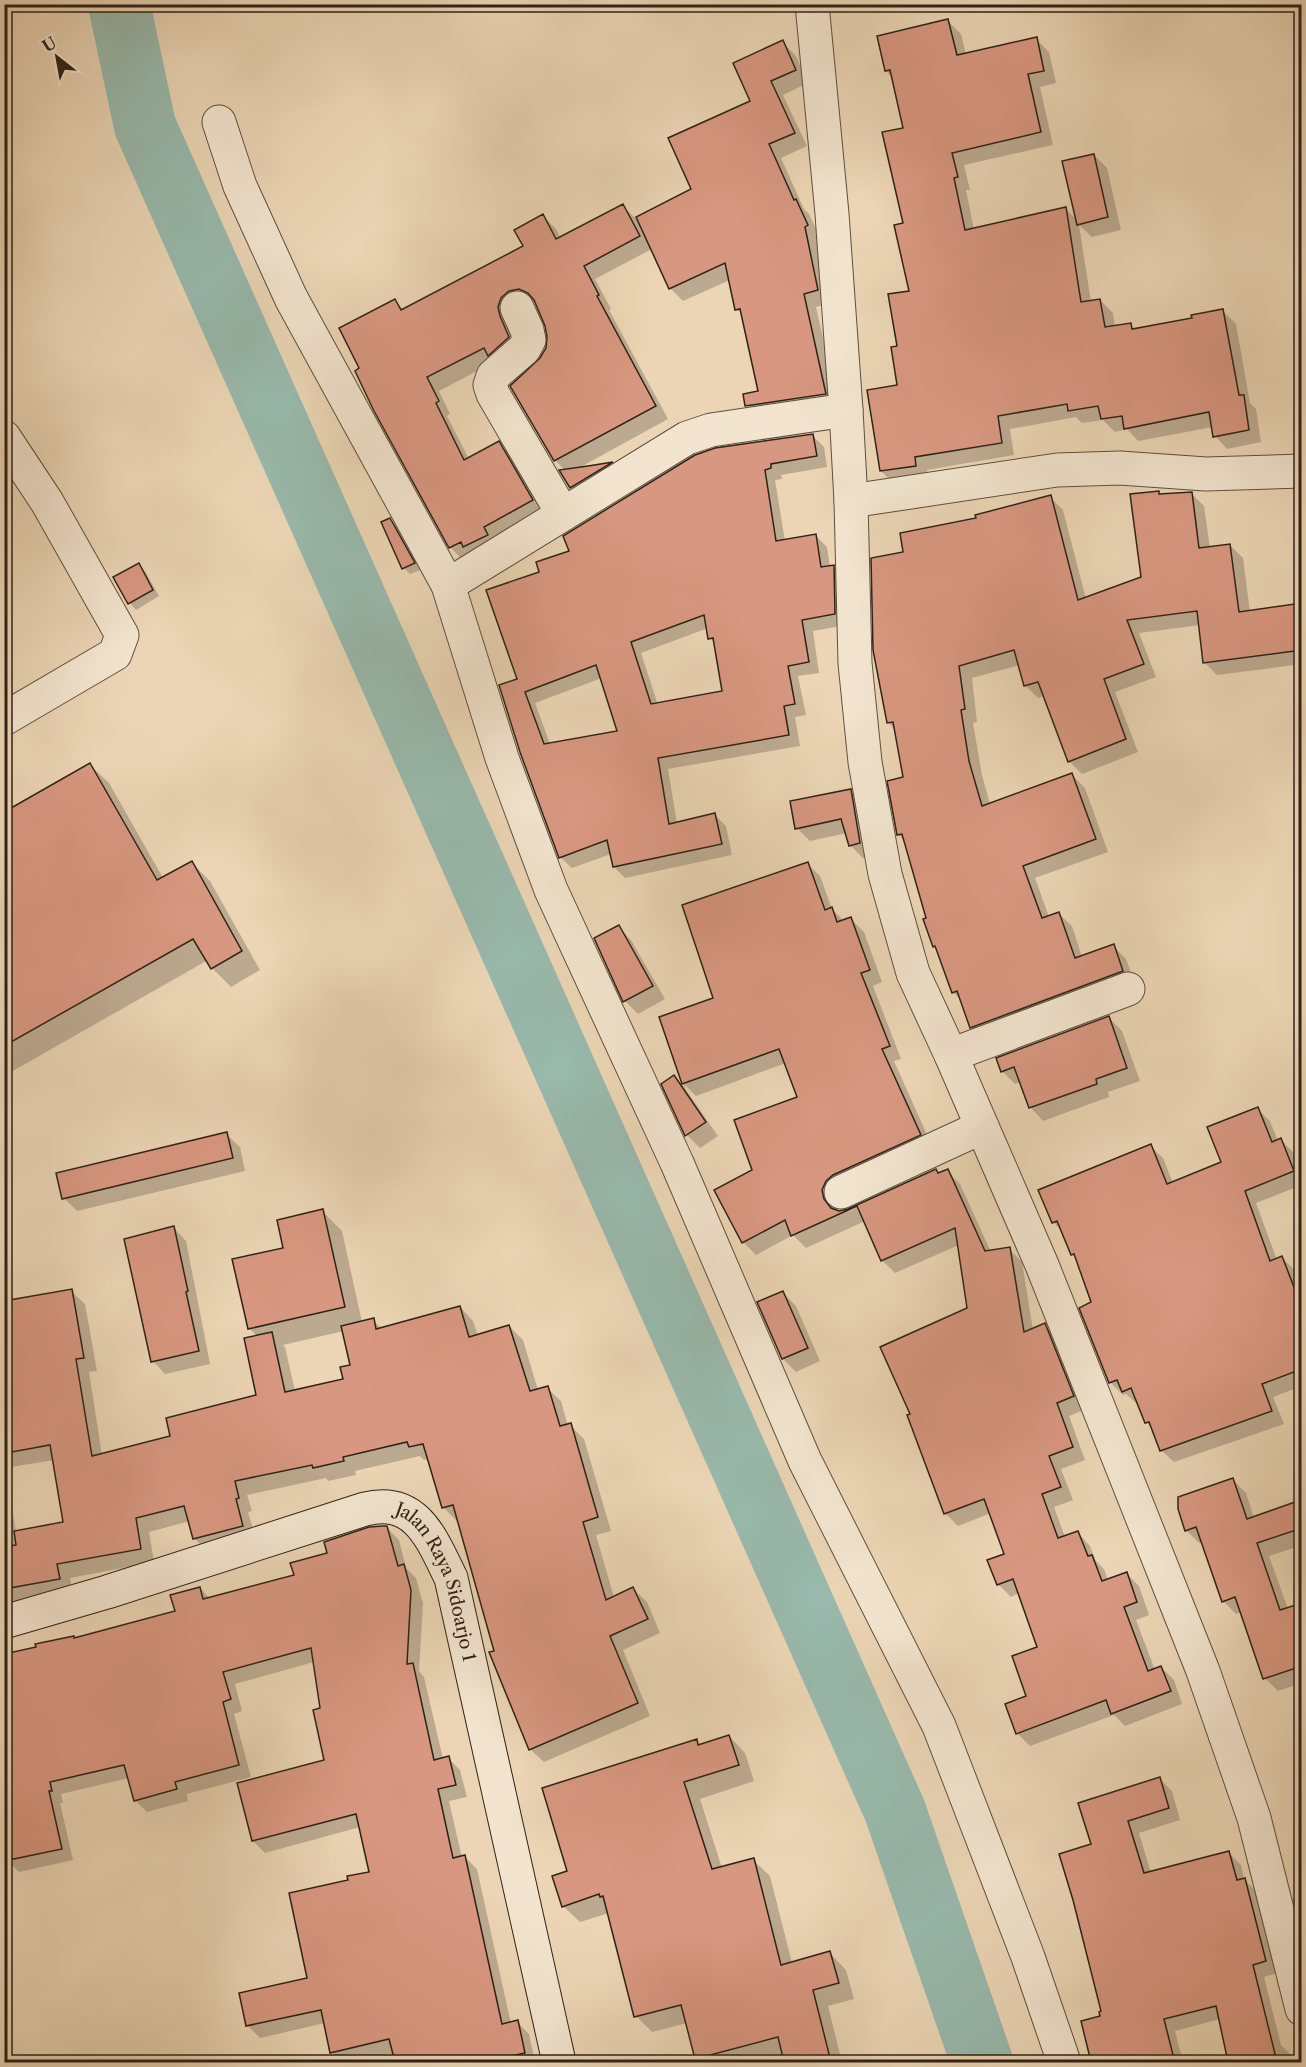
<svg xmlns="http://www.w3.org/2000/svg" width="1306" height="2067" font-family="'Libre Caslon Text',serif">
<rect width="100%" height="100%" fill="#ebd5b4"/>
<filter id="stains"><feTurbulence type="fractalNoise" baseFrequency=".00333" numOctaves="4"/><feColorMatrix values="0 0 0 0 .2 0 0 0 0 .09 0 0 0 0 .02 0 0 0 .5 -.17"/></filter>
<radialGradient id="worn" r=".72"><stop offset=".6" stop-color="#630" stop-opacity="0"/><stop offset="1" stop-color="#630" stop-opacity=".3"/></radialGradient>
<!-- shadow -->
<g fill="#0003" fill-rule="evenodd">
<path d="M948 21 961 34 966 55 1036 39 1049 52 1056 83 1040 87 1053 145 964 165 970 190H966L974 230 1066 209 1078 221 1094 155 1107 168 1121 230 1092 237 1079 225 1091 302 1100 300 1113 313 1115 327 1130 324 1135 330 1193 319 1223 311 1236 324 1250 403 1256 409 1261 442 1227 449 1215 436 1213 427 1138 441 1127 429 1115 432 1103 420 1082 423 1076 417 1010 429 1014 455 927 470 928 478 894 484 881 471 899 386 898 348 910 292 905 224 904 129 893 78 886 71Z"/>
<path d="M782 42 796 56 808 83 783 95 807 146 781 158 804 209 809 214 821 239 831 303 816 307 839 407 760 419 747 405 759 393 744 316 737 309 730 280 683 301 670 288 652 249 595 279 611 309 609 310 668 419 577 469 612 463 617 469 577 493 571 487 566 471 555 460 512 386 542 359 547 349 549 337 537 303 533 302 522 304 521 350 496 361 439 391 450 414 447 416 469 459 499 443 511 456 545 514 463 560 450 547 361 369 395 301 404 310 525 247 543 216 556 229 561 239 623 206 641 224 693 190 752 101Z"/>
<path d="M812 435 824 447 827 467 781 475 782 479 775 480 785 541 815 535 827 547 830 567H833L844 578 846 625 813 631 819 673 798 676 806 715 795 717 800 746 668 769 677 823 715 815 726 826 732 855 625 878 614 867 611 854 572 868 560 857 519 679 541 573 571 552ZM708 628 710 638 716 645 723 693 658 705 641 653ZM602 678 619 732 550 744 535 703Z"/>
<path d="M1158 492 1161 496 1191 493 1204 506 1210 548 1230 545 1243 558 1250 612 1302 605V664L1217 675 1204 662 1200 625 1139 633 1156 677 1115 692 1138 752 1082 774 1069 761 1045 696 1038 698 1025 685 1020 665 972 678 977 722 973 723 982 775 990 804 1072 775 1085 788 1108 852 1035 878 1049 917 1059 914 1072 926 1082 957 1113 946 1126 959 1135 984 984 1040 971 1027 961 1000 953 992 938 950 934 946 906 842 899 835 905 779 896 731 888 722 905 553 978 520 1050 497 1063 510 1086 599 1143 578Z"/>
<path d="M390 520 396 526 420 570 410 574 404 568Z"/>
<path d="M1302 537V563L1297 538Z"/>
<path d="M138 565 145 571 159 596 136 610 130 603 115 577Z"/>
<path d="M90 765 109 783 163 878 191 862 210 881 260 970 231 987 212 968 208 960 11 1072 4 1066V813Z"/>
<path d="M850 790 863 803 873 856 863 858 850 845 847 833 810 841 797 828Z"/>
<path d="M807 864 820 876 832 909 844 921 851 919 864 932 882 982 873 986 901 1059 894 1061 933 1148 835 1203 836 1211H849L936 1171 939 1174 947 1171 960 1184 991 1252 1009 1249 1022 1262 1033 1330 1044 1325 1057 1337 1086 1409 1069 1416 1085 1460 1061 1469 1073 1500 1054 1507 1065 1537 1078 1533 1090 1546 1096 1561 1104 1569 1108 1580 1126 1573 1139 1586 1149 1615 1136 1620 1155 1670 1161 1667 1174 1680 1182 1704 1125 1726 1114 1715 1030 1746 1017 1733 1028 1697 1039 1647 1019 1593 1011 1597 998 1584 1005 1555 991 1513 958 1526 945 1513 969 1309 959 1245 895 1273 882 1260 865 1221 806 1248 793 1235 756 1255 743 1242 754 1171 799 1098 786 1063 696 1096 686 1086 684 1087 718 1136 700 1148 687 1135 663 1084 674 1077 685 1088 661 1018 715 999Z"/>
<path d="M618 927 631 940 665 999 638 1014 625 1001 596 939Z"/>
<path d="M1109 1018 1122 1031 1140 1081 1108 1092 1109 1097 1043 1121 1030 1107 1021 1082 1015 1084 1002 1071Z"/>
<path d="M1257 1109 1270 1121 1278 1141 1281 1140 1294 1153 1302 1173V1185L1256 1203 1277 1260 1282 1258 1295 1270 1302 1289V1386L1273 1397 1284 1424 1174 1462 1161 1450 1153 1429 1146 1422 1138 1402 1136 1403 1126 1394 1123 1395 1110 1382 1093 1303 1077 1259 1072 1254 1063 1232 1053 1222 1150 1146 1163 1158 1173 1183 1223 1163Z"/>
<path d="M226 1134 240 1147 245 1171 77 1211 64 1198Z"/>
<path d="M322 1211 342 1231 362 1322 373 1320 382 1329 460 1307 473 1321 478 1336 509 1326 523 1340 538 1390 547 1388 561 1401 568 1426 570 1425 584 1439 611 1531 596 1535 614 1597 633 1589 647 1602 660 1633 623 1650 650 1716 544 1762 530 1749 496 1652 459 1521H457L444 1508 429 1459 424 1460 420 1456 355 1471 356 1475 328 1481 326 1478 247 1495 252 1511 248 1512 256 1539 208 1552 194 1538 190 1521 149 1532 154 1562 70 1578 73 1593 4 1612V1303L71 1291 85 1304 97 1371 89 1372 102 1455 172 1437 258 1396V1337L249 1328 285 1249ZM344 1331 352 1366 344 1380 295 1391 285 1347 283 1345ZM54 1460 65 1523 16 1532 5 1468Z"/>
<path d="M174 1228 186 1241 210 1364 165 1374 153 1361Z"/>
<path d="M783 1293 796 1306 820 1361 796 1372 783 1359Z"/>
<path d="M1233 1480 1246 1493 1254 1518 1295 1504 1302 1511V1545L1269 1556 1288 1609 1302 1607V1683L1278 1691 1265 1678 1242 1612 1236 1614 1223 1601 1202 1542 1199 1543 1186 1530Z"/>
<path d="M387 1528 399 1540 406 1568 416 1578 423 1603 419 1671 424 1677 443 1759 448 1758 460 1770 467 1797 449 1801 462 1858 465 1857 477 1869 511 2024 517 2022 529 2034 535 2062H391L389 2054 350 2062H342L332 2052 325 2023 260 2038 247 2025 309 1979 350 1881 370 1873 360 1827 265 1853 253 1841 326 1761 314 1662 235 1684 242 1711 234 1714 251 1777 187 1794 188 1801 147 1812 135 1800 129 1778 61 1794 63 1803H60L73 1860 19 1872 7 1860 73 1637 75 1639 176 1612 200 1588 210 1599 295 1576 329 1554Z"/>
<path d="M729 1736 745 1753 754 1781 700 1799 722 1868 753 1860 770 1876 792 1963 830 1953 846 1970 854 1999 828 2006 842 2062H786L784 2056 760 2062H700L696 2059 687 2023 652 2032 636 2016 609 1913 580 1922 563 1906 569 1872 696 1740 701 1745Z"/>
<path d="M1160 1779 1172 1791 1180 1820 1139 1833 1151 1873 1229 1853 1241 1865 1244 1879 1256 1891 1277 1973 1264 1977 1281 2045 1291 2055 1293 2062H1229L1220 2019 1175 2031 1183 2062H1093L1083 2022 1102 2017 1103 2013 1093 1845Z"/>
</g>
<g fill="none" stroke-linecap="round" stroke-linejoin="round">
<!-- river -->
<path stroke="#98b9ac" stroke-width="62" d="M119 4 145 126 895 1811 982 2062"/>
</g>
<!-- building -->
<g fill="#d89780" stroke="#2f2218" stroke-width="1.5" fill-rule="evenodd">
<path d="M948 19 957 55 1037 37 1044 71 1028 74 1041 132 952 153 958 177 954 178 965 230 1066 207 1081 302 1100 299 1105 327 1131 323 1132 329 1192 318 1191 315 1223 309 1239 395H1244L1249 430 1213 437 1209 412 1124 429 1122 416 1101 419 1098 406 1068 411 1067 404 998 416 1002 443 915 457 916 466 880 471 867 390 897 385 891 347 897 346 888 294 909 291 894 225 903 223 882 132 903 128 890 70 885 71 877 36Z"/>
<path d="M783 40 796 70 771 81 795 133 769 144 794 200 796 199 808 225 805 227 818 290 804 294 826 394 745 406 743 394 758 391 740 309 735 310 725 263 669 289 636 217 691 189 668 138 750 101 733 63Z"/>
<path d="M1094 154 1108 217 1077 225 1062 161Z"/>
<path d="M623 204 640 236 584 266 599 295 597 296 656 406 554 461 510 386 540 358 546 348 547 337 545 326 534 300 528 293 519 289 509 291 501 298 498 307 500 316 509 337 488 356 484 348 427 377 439 401 436 403 464 460 499 441 533 500 484 527 488 535 463 547 461 542 449 548 374 411 355 371 359 368 339 328 395 299 401 310 523 246 514 230 543 214 556 239Z"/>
<path d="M813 434 817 456 771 464V468L765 470 776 541 816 534 821 567 834 565 835 614 802 620 809 662 788 666 795 704 784 706 789 735 658 758 669 824 715 813 722 844 613 867 607 840 559 858 520 752 499 685 517 679 486 590 539 572 536 562 569 551 563 536 695 455 715 448ZM704 615 708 639 713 638 722 691 651 704 631 642ZM596 665 617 731 544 744 525 692Z"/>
<path d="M613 462 570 488 559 470 588 466Z"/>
<path d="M1159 491V494L1192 492 1199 548 1230 544 1239 612 1302 603V650L1203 663 1197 611 1127 620 1144 664 1104 679 1126 739 1068 762 1038 682 1024 686 1014 650 959 666 965 709 961 710 969 761 982 806 1072 773 1096 839 1023 866 1042 918 1059 912 1075 958 1114 944 1123 971 970 1028 957 991 952 993 935 946 933 947 923 919 926 918 902 834 897 835 887 781 903 777 893 722 887 723 873 650 871 558 903 552 900 533 976 518 975 515 1051 495 1078 600 1141 577 1130 494Z"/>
<path d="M390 518 415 563 402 569 381 522Z"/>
<path d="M139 563 153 590 128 604 113 577Z"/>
<path d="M90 763 157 880 192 861 242 951 211 969 193 939 4 1046V812Z"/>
<path d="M851 789 860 843 849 846 841 819 795 829 790 801Z"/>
<path d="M808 862 825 910 832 907 837 922 851 917 870 970 861 973 890 1046 882 1049 921 1135 833 1175 826 1181 822 1190 824 1199 831 1208 839 1211 848 1209 936 1169 938 1173 948 1169 985 1251 1010 1247 1024 1332 1045 1323 1074 1396 1057 1403 1073 1447 1049 1456 1061 1487 1042 1494 1058 1538 1078 1531 1088 1556 1092 1555 1102 1581 1127 1572 1137 1602 1124 1607 1148 1671 1161 1666 1171 1691 1111 1714 1106 1700 1016 1734 1005 1704 1026 1696 1012 1656 1037 1647 1013 1579 997 1585 987 1560 1004 1554 984 1499 944 1514 907 1415 910 1414 880 1347 967 1308 955 1228 881 1261 857 1206 791 1236 785 1220 742 1243 714 1190 752 1170 734 1120 797 1097 779 1049 682 1084 659 1017 713 998 682 905Z"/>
<path d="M619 925 653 986 623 1002 594 938Z"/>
<path d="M1109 1016 1127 1068 1096 1079 1097 1084 1029 1108 1014 1067 1001 1072 996 1058Z"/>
<path d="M674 1075 706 1122 685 1136 661 1084Z"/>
<path d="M1258 1107 1272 1142 1281 1138 1294 1171 1245 1191 1270 1261 1282 1256 1302 1308V1369L1262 1384 1272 1411 1160 1451 1149 1422 1145 1423 1131 1388 1122 1392 1117 1380 1109 1383 1079 1308 1091 1302 1074 1254 1071 1255 1057 1221 1052 1223 1038 1190 1151 1144 1167 1184 1221 1162 1207 1127Z"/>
<path d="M227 1132 233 1158 62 1199 56 1173Z"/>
<path d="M323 1209 345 1307 248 1329 232 1259 283 1248 277 1220Z"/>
<path d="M174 1226 188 1291 186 1292 199 1351 151 1362 124 1239Z"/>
<path d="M72 1289 84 1358 76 1359 92 1456 170 1436 166 1418 256 1395 244 1338 272 1332 285 1392 343 1379 340 1367 350 1365 341 1326 374 1318 376 1329 460 1306 469 1337 509 1325 530 1391 548 1386 560 1426 571 1423 598 1517 583 1522 606 1600 633 1587 648 1619 610 1636 638 1703 529 1750 489 1652 494 1651 453 1505 442 1508 423 1444 409 1447 407 1442 343 1457 344 1461 313 1468 312 1465 235 1481 239 1498 236 1499 243 1526 193 1539 184 1506 136 1518 141 1549 57 1564 60 1579 4 1589V1547L16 1545 14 1531 63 1522 50 1445 12 1452 11 1449 4 1450V1301Z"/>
<path d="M783 1291 808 1348 782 1359 757 1302Z"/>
<path d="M1233 1478 1247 1519 1295 1502 1302 1521V1528L1257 1543 1280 1610 1302 1603V1666L1263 1679 1235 1597 1222 1602 1196 1527 1185 1531 1178 1509V1497Z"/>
<path d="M383 1526H387L398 1566 404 1564 411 1590 407 1664 413 1663 434 1760 449 1756 456 1785 438 1789 453 1858 465 1855 502 2024 518 2020 525 2053 482 2062H395L389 2039 330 2053 321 2010 246 2026 239 1993 307 1978 289 1893 348 1880 347 1876 369 1872 356 1814 252 1841 237 1783 324 1760 313 1710 320 1708 311 1648 223 1672 231 1699 223 1702 239 1765 175 1782 177 1789 134 1801 124 1765 50 1782 52 1791H49L62 1849 4 1861V1654L36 1647 35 1644 74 1636V1638L175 1611 170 1595 200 1587 203 1599 294 1575 290 1563 327 1553 324 1542 369 1527Z"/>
<path d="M729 1735 739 1765 684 1782 712 1869 754 1858 781 1965 830 1951 839 1983 813 1990 831 2062H784L778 2037 695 2059 681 2005 634 2017 603 1896 600 1897 599 1894 562 1907 552 1876 567 1871 542 1788 697 1739 698 1745Z"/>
<path d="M1160 1777 1169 1808 1128 1821 1144 1873 1229 1851 1237 1880 1245 1878 1266 1961 1253 1965 1277 2062H1228L1216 2006 1164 2019 1174 2059 1159 2062H1091L1081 2021 1100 2016 1099 2012 1101 2011 1073 1900 1059 1854 1091 1844 1078 1803Z"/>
</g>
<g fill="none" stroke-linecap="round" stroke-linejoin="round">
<defs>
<g id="street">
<path d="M812 4 832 214 846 410 851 501 855 663 865 762 885 874 913 973 951 1055 1042 1265 1203 1671 1254 1818 1302 2009"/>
<path d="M219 122 240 186 291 298 448 585 502 758 551 890 677 1163 805 1461 939 1726 1028 1957 1064 2062"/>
<path d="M517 308 527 330 529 340 524 349 493 376 490 385 493 394 563 514"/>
<path d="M4 437 47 502 122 635 115 654 4 719"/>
<path d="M851 501 1057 470 1120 468 1206 474 1302 471"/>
<path d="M448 585 687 438 711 430 846 410"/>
<path d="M951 1055 1128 989"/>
<path d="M841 1192 982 1127"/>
</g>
<g id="secondary">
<path id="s1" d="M4 1622 107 1592 365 1509C417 1496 432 1540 451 1578L559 2062"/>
</g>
</defs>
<!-- street casing -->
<use href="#street" stroke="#5e4f3f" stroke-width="35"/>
<!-- secondary casing -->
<use href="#secondary" stroke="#2f2218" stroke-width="35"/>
<!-- street -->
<use href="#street" stroke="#f2e4ce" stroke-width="33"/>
<!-- secondary -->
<use href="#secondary" stroke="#f2e4ce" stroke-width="33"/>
</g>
<g text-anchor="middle" stroke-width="5" stroke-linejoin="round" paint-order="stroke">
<!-- street labels -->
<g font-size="18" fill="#2f2218" stroke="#f2e4ce">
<text dy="6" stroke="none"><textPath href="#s1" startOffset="498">Jalan Raya Sidoarjo 1</textPath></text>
</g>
</g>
<!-- margin -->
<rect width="1306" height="2067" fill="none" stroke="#ebd5b4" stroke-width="24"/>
<rect x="6" y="6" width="1294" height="2055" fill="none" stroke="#2f2218" stroke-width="3"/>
<rect x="12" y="12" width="1282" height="2043" fill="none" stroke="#2f2218" stroke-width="1.5"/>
<!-- north arrow -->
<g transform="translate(57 57) rotate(329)" stroke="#f2e4ce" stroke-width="4.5" paint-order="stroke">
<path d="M0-4.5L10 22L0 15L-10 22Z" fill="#2f2218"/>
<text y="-9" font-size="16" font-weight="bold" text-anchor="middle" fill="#2f2218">U</text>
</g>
<rect width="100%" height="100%" filter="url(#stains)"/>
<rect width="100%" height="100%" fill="url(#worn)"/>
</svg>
